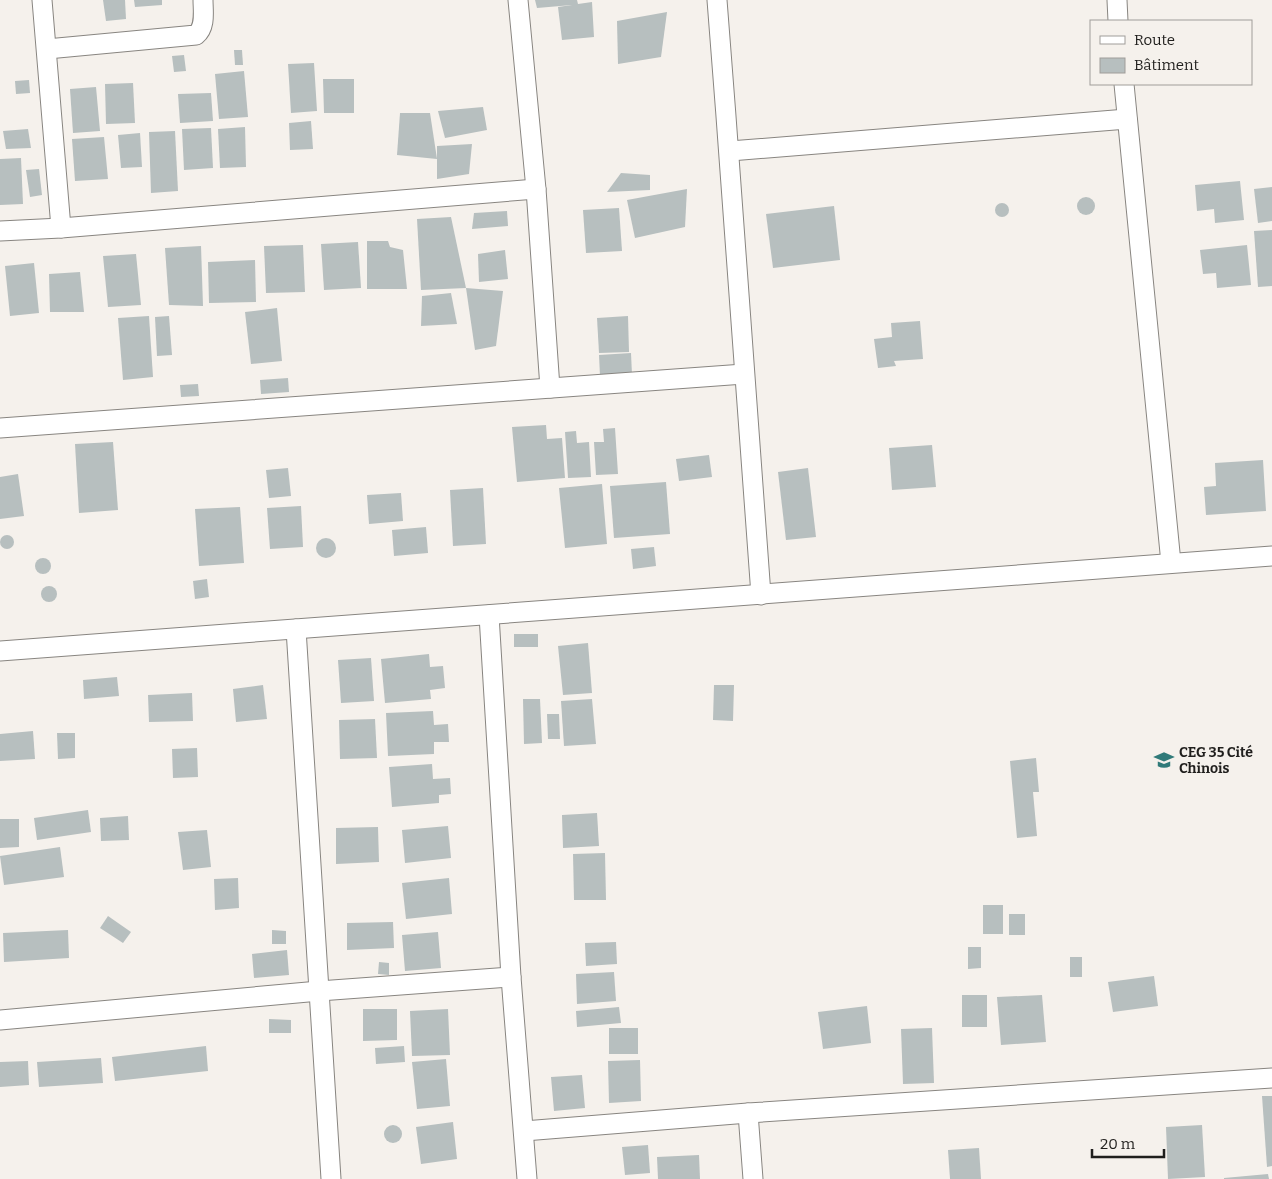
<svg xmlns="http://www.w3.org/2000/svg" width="1272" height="1179" font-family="Bitter,serif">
<rect width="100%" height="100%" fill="#f5f1ec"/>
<!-- building -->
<g fill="#b7bfbf">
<path d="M103 0H125L126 19 106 21Z"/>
<path d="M134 0H162V5L135 7Z"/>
<path d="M535 0H577L578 4 592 2 594 37 562 40 558 7 572 5 537 8Z"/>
<path d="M667 12 661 57 618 64 617 21Z"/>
<path d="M234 50H242L243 65H235Z"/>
<path d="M184 55 186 71 174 72 172 56Z"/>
<path d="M314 63 317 111 291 113 288 64Z"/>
<path d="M244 71 248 117 219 119 215 74Z"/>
<path d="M323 79H354V113H324Z"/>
<path d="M29 80 30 93 16 94 15 81Z"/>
<path d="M133 83 135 123 106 124 105 84Z"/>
<path d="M96 87 100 131 73 133 70 89Z"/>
<path d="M211 93 213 121 180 123 178 94Z"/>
<path d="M483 107 487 130 445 138 438 111Z"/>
<path d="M400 113H430L437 159 397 155Z"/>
<path d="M311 121 313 149 290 150 289 123Z"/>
<path d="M245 127 246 167 220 168 218 129Z"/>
<path d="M211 128 213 168 184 170 182 129Z"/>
<path d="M28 129 31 148 6 149 3 131Z"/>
<path d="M175 131 178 191 151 193 149 132Z"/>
<path d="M140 133 142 167 121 168 118 135Z"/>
<path d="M104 137 108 179 75 181 72 139Z"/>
<path d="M472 144 469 174 437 179V146Z"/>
<path d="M21 158 23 204 0 205V159Z"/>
<path d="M39 169 42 195 30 197 26 170Z"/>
<path d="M621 173 650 175V190L607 192Z"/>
<path d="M1240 181 1244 220 1215 223 1214 209 1197 211 1195 185Z"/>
<path d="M1272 187V221L1258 223 1254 189Z"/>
<path d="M687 189 685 227 635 238 627 200Z"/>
<circle cx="1086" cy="206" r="9"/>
<circle cx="1002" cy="210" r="7"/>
<path d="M834 206 840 260 773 268 766 214Z"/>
<path d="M619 208 622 251 586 253 583 210Z"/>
<path d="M507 211 508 226 472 229 474 213Z"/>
<path d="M451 217 466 288 421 290 417 219Z"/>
<path d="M1272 230V286L1258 287 1254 231Z"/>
<path d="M367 241H388L390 247 403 250 407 289H367Z"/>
<path d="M358 242 361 288 324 290 321 244Z"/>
<path d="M303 245 305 292 266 293 264 246Z"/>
<path d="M1247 245 1251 285 1217 288 1216 273 1203 274 1200 250Z"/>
<path d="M201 246 203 306 169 305 165 248Z"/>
<path d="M505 250 508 279 479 282 478 254Z"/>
<path d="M136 254 141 305 108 307 103 256Z"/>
<path d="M255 260 256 302 209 303 208 262Z"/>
<path d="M34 263 39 313 10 316 5 266Z"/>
<path d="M80 272 84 312H50L49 274Z"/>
<path d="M466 288 503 291 496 346 475 350Z"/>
<path d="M451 293 457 324 421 326 422 296Z"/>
<path d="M277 308 282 361 251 364 245 312Z"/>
<path d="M149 316 153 377 123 380 118 318Z"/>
<path d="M169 316 172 355 157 356 155 317Z"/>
<path d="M628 316 629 352 599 353 597 318Z"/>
<path d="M920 321 923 359 894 361 896 366 878 368 874 339 892 337 891 323Z"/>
<path d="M631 353 632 375 600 376 599 355Z"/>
<path d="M288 378 289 392 261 394 260 380Z"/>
<path d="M198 384 199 396 181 397 180 385Z"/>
<path d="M546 425 547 439 562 438 565 478 517 482 512 427Z"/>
<path d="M615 428 618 474 596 475 594 442H604L603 429Z"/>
<path d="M576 431 577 443 589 442 591 477 568 478 565 432Z"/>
<path d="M113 442 118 510 79 513 75 444Z"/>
<path d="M932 445 936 487 892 490 889 448Z"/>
<path d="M709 455 712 477 679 481 676 459Z"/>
<path d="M1263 460 1266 511 1206 515 1204 487 1216 486 1215 463Z"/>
<path d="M288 468 291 496 269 498 266 470Z"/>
<path d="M808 468 816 537 786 540 778 472Z"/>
<path d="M18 474 24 516 0 519V477Z"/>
<path d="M666 482 670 534 614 538 610 486Z"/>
<path d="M602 484 607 544 565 548 559 488Z"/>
<path d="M483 488 486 544 453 546 450 490Z"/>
<path d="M401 493 403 521 369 524 367 495Z"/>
<path d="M301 506 303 547 270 549 267 508Z"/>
<path d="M240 507 244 563 199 566 195 509Z"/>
<path d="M426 527 428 553 394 556 392 530Z"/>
<circle cx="7" cy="542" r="7"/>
<circle cx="326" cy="548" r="10"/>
<path d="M654 547 656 566 633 569 631 549Z"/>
<circle cx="43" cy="566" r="8"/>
<path d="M207 579 209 597 195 599 193 581Z"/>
<circle cx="49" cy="594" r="8"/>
<rect x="514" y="634" width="24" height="13"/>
<path d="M588 643 592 693 563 695 558 646Z"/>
<path d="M429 654 430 667 443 666 445 688 430 690 431 699 385 703 381 659Z"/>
<path d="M371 658 374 701 341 703 338 660Z"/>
<path d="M117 677 119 696 84 699 83 680Z"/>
<path d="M263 685 267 719 236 722 233 689Z"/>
<path d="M714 685H734L733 721 713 720Z"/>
<path d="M192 693 193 721 149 722 148 695Z"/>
<path d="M523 699H540L542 743 524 744Z"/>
<path d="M592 699 596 744 564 746 561 701Z"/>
<path d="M433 711 434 725 448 724 449 742H434V754L388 756 386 713Z"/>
<path d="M547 714H559L560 739H548Z"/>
<path d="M375 719 377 758 340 759 339 720Z"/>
<path d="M33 731 35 759 0 761V734Z"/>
<path d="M57 733H75V758L58 759Z"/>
<path d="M197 748 198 777 173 778 172 749Z"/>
<path d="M1036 758 1039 792H1033L1037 836 1017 838 1010 761Z"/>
<path d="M432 764 433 779 450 778 451 794 439 795V803L392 807 389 767Z"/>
<path d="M88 810 91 832 37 840 34 818Z"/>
<path d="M597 813 599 846 563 848 562 815Z"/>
<path d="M128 816 129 840 101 841 100 818Z"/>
<path d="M0 819H19V847L0 848Z"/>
<path d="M448 826 451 858 405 863 402 830Z"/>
<path d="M378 827 379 862 336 864V828Z"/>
<path d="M207 830 211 867 183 870 178 832Z"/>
<path d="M60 847 64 877 4 885 0 856Z"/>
<path d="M605 853 606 900H574L573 854Z"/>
<path d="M238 878 239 908 215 910 214 879Z"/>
<path d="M449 878 452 914 406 919 402 883Z"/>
<rect x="983" y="905" width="20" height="29"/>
<rect x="1009" y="914" width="16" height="21"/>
<path d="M108 916 131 932 123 943 100 928Z"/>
<path d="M393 922 394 948 347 950V923Z"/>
<path d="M68 930 69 958 4 962 3 933Z"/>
<path d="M272 930 286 931V944H272Z"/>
<path d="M438 932 441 968 405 971 402 935Z"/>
<path d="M616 942 617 964 586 966 585 943Z"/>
<path d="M968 947H981V968L968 969Z"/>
<path d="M287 950 289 975 254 978 252 954Z"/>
<rect x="1070" y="957" width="12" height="20"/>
<path d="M379 962 389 963V975L378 974Z"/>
<path d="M614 972 616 1001 577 1004 576 974Z"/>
<path d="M1154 976 1158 1006 1113 1012 1108 982Z"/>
<rect x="962" y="995" width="25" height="32"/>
<path d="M1042 995 1046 1042 1001 1045 997 997Z"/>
<path d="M867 1006 871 1043 823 1049 818 1012Z"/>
<path d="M619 1007 621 1023 577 1027 576 1011Z"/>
<path d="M363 1009H397V1040L363 1041Z"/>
<path d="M448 1009 450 1055 412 1056 410 1011Z"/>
<path d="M269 1019 291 1020V1033H269Z"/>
<rect x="609" y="1028" width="29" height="26"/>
<path d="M932 1028 934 1083 903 1084 901 1029Z"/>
<path d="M206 1046 208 1071 115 1081 112 1057Z"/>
<path d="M404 1046 405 1062 376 1064 375 1048Z"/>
<path d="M101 1058 103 1083 39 1087 37 1062Z"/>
<path d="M446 1059 450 1106 417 1109 412 1062Z"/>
<path d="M640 1060 641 1101 609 1103 608 1061Z"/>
<path d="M28 1061 29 1085 0 1087V1062Z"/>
<path d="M582 1075 585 1108 554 1111 551 1077Z"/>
<path d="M1262 1096H1272V1166L1267 1167Z"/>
<path d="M453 1122 457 1159 421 1164 416 1127Z"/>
<path d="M1202 1125 1205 1177 1168 1179 1166 1127Z"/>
<circle cx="393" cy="1134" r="9"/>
<path d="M648 1145 650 1173 625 1175 622 1147Z"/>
<path d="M979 1148 981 1179H950L948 1150Z"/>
<path d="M699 1155 700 1179H658L657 1157Z"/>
<path d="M1268 1174 1269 1179H1224V1178Z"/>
</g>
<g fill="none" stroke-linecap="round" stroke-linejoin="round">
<defs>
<g id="street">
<path d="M42 0 61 228"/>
<path d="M518 0 536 189 550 388"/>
<path d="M717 0C733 198 745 396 761 595"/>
<path d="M1117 0 1118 21"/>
<path d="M47 49 196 35C206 27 203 11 203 0"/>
<path d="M1124 84 1171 563"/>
<path d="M730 151 1127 119"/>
<path d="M0 231 61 228 536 189"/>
<path d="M0 428 744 374"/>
<path d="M489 615 511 977 527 1179"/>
<path d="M296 629 331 1179"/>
<path d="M0 651 1272 556"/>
<path d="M0 1020 319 991 511 977"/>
<path d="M748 1113 753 1179"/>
<path d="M524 1131 748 1113 1272 1078"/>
</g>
</defs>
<!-- street casing -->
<use href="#street" stroke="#888580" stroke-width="21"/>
<!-- street -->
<use href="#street" stroke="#fff" stroke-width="19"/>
</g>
<!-- icons -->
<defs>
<symbol id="school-bare" viewBox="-9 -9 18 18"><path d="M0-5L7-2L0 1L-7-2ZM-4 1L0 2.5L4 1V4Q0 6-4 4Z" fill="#307a79" stroke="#f5f1ec" stroke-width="2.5" paint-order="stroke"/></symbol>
</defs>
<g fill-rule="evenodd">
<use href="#school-bare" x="1150" y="746" width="28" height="28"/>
</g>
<g text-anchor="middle" stroke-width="4" stroke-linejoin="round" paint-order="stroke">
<!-- poi labels -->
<g font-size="14" font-weight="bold" fill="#201f1d" stroke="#f5f1ec" text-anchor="start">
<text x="1179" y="757">CEG 35 Cité<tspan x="1179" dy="16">Chinois</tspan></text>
</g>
</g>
<!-- legend -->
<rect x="1090" y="20" width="162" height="65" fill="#f5f1ec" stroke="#a09d99"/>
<rect x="1100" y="36" width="25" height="8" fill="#ffffff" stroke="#a09d99"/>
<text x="1134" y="45" font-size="15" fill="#201f1d">Route</text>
<rect x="1100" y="58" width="25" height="15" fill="#b7bfbf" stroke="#a09d99"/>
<text x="1134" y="70" font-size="15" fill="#201f1d">Bâtiment</text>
<!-- scale -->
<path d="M1092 1149v8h72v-8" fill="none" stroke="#201f1d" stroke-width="2.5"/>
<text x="1100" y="1149" font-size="15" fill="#201f1d" stroke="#f5f1ec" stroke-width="4" paint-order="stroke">20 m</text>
</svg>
